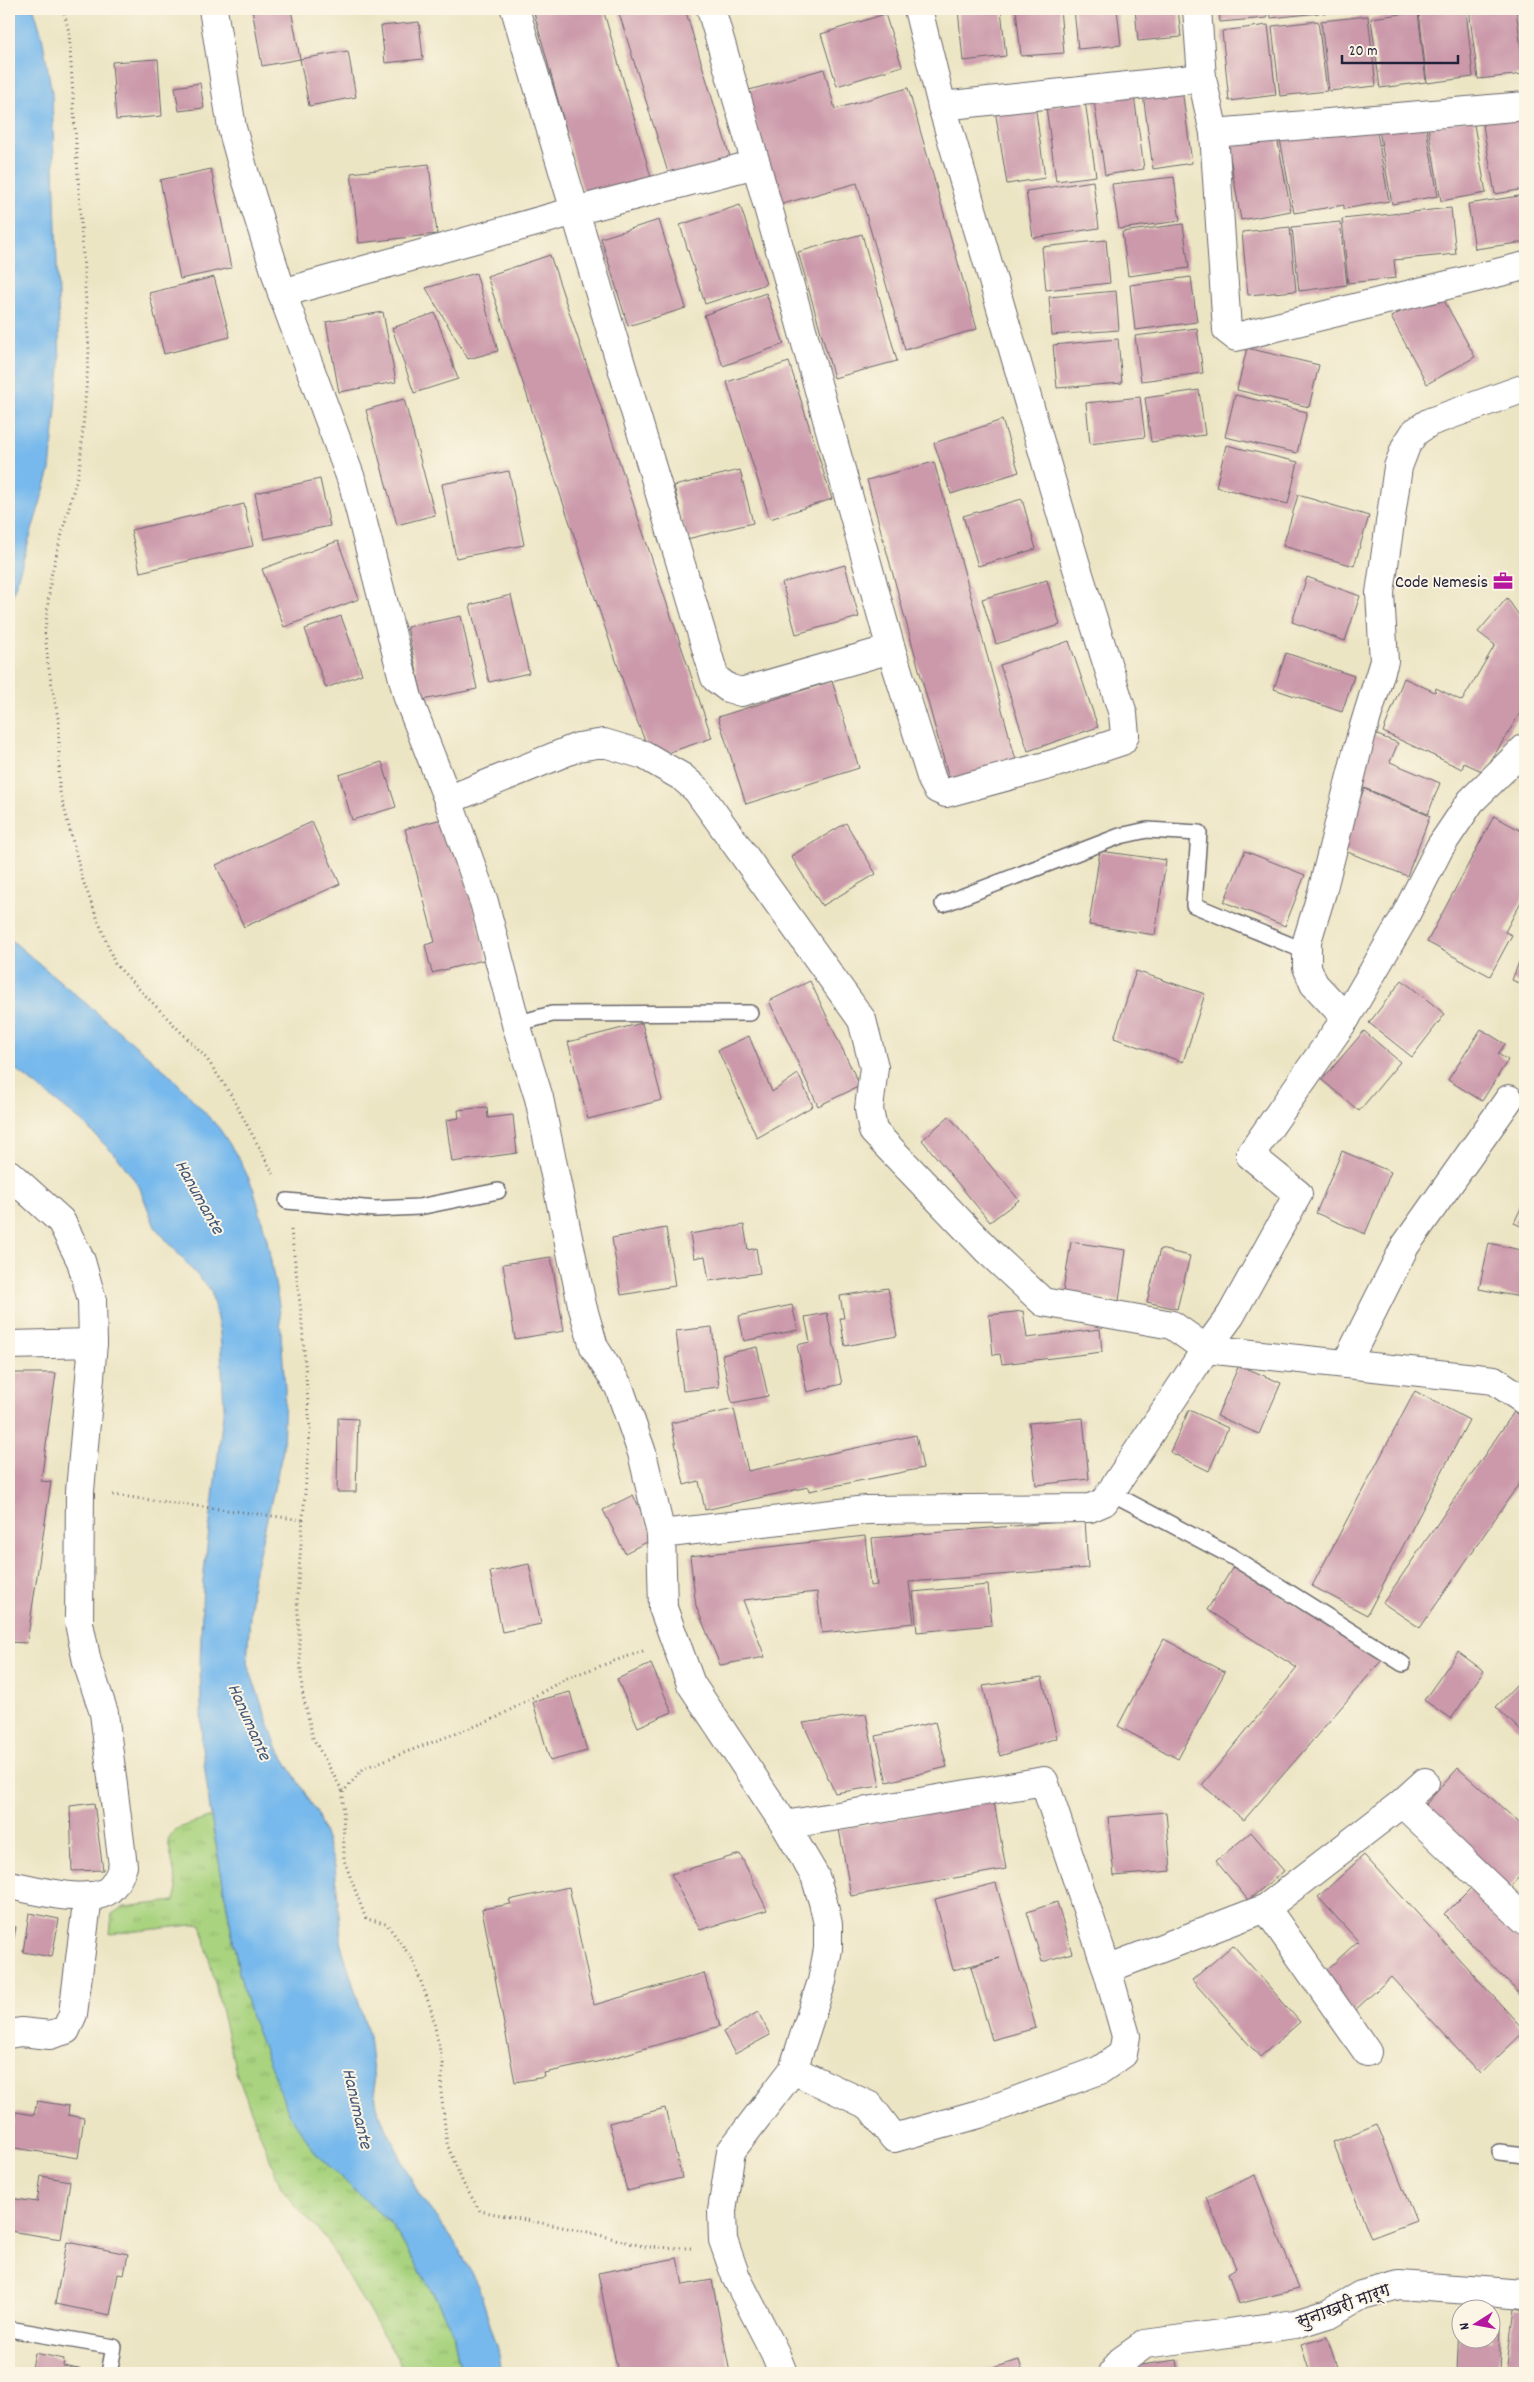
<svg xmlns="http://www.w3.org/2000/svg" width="1534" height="2382" font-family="Dekko,'Playpen Sans Deva',sans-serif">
<defs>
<pattern id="grass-tufts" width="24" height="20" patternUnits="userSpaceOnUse" patternTransform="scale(1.25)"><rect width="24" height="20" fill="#a9d37f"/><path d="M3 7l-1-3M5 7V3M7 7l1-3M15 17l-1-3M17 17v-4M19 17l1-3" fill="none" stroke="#91b56f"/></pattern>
</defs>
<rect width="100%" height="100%" fill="#fcf5e5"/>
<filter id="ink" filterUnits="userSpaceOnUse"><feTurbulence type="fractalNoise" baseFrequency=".02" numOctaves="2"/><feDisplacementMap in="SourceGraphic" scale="10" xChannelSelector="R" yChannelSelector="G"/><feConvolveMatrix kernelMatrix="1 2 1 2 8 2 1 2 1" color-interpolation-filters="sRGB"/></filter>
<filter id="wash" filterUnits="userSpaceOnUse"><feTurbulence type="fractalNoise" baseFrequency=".0096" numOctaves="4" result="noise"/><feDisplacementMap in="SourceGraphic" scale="20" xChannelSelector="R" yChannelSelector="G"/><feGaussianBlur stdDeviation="1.12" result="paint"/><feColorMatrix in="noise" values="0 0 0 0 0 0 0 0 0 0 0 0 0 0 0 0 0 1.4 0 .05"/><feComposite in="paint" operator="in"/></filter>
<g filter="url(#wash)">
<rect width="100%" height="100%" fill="#ece5c4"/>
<!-- grass -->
<path fill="url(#grass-tufts)" stroke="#667a5d" d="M211 1817 239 1973 318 2156 392 2225 432 2291 453 2332 461 2373H406L325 2238 282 2190 236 2072 201 1924 110 1934 112 1914 124 1907 174 1901 177 1888 168 1840 176 1829Z"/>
<!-- water -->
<g fill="#77b9ec" stroke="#4c6e94">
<path d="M9 9H34L42 36 52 93 60 367 50 470 9 607Z"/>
<path d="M9 938 169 1074 219 1128 240 1160 254 1190 267 1240 279 1305 285 1389 283 1450 252 1583 247 1663 277 1747 317 1813 335 1866 342 1948 369 2036 377 2109 419 2195 456 2244 479 2288 498 2349 502 2373H461L453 2332 432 2291 392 2225 318 2156 289 2114 251 2017 239 1973 211 1817 202 1747 200 1664 203 1580 224 1406 220 1333 211 1291 155 1227 139 1186 119 1159 81 1121 9 1064Z"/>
</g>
<g id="blocks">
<!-- building -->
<g fill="#cb99aa">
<path d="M252 9H291L300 59 262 66Z"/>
<path d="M533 9H603L652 181 585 199Z"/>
<path d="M631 9H685L731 160 670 179 619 13Z"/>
<path d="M958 9H1001L1006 56 963 61Z"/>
<path d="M1016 9H1060L1064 53 1021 56Z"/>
<path d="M1074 9H1117L1121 45 1078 49Z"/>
<path d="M1135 9H1178L1181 37 1138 41Z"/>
<path d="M1219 9H1267V18L1220 22Z"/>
<path d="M1270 9H1318L1319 13 1271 18Z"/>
<path d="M1322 9H1352V10L1323 13Z"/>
<path d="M1452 9H1466L1473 77 1427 83 1419 13Z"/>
<path d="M1469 9H1516L1524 74 1478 79Z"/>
<path d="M1418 12 1426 82 1380 88 1371 18Z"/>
<path d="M885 14 902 66 837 86 821 34Z"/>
<path d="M1368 16 1376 86 1329 91 1321 21Z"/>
<path d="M1318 21 1327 91 1280 96 1272 26Z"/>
<path d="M419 22 423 59 385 63 381 26Z"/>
<path d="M1268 25 1276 95 1229 101 1222 31Z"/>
<path d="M348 51 356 97 309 106 300 59Z"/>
<path d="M158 59 162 116 116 120 112 62Z"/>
<path d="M824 69 835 109 908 88 977 329 905 350 857 183 779 205 746 91Z"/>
<path d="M200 83 204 108 179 111 175 87Z"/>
<path d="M1182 89 1192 163 1153 169 1143 94Z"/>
<path d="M1134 95 1144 169 1105 175 1094 101Z"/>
<path d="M1085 101 1096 176 1056 181 1046 107Z"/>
<path d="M1035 104 1045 178 1007 184 995 110Z"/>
<path d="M1525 112V189L1495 194 1482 120Z"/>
<path d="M1473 119 1486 193 1441 201 1428 127Z"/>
<path d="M1425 122 1438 196 1392 204 1379 130Z"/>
<path d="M1376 127 1389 201 1344 209V205L1294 213 1280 139Z"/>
<path d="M1277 137 1291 211 1241 220 1228 146Z"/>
<path d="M429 164 437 234 359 243 351 173Z"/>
<path d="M211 169 231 268 180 279 160 180Z"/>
<path d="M1174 177 1180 221 1119 229 1112 184Z"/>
<path d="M1093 181 1099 228 1033 238 1026 191Z"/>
<path d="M1525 195V242L1475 249 1468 204Z"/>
<path d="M740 205 766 284 705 304 680 225Z"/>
<path d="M1451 208 1456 254 1394 260 1396 278 1348 283 1342 219Z"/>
<path d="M659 220 686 308 628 326 601 238Z"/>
<path d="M1340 222 1347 285 1299 291 1292 227Z"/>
<path d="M1183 224 1189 268 1128 276 1122 232Z"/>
<path d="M1290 227 1296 291 1248 295 1242 232Z"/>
<path d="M862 234 897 361 834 378 798 252Z"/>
<path d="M1106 240 1110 283 1046 290 1042 247Z"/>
<path d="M550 255 712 738 652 758 633 711 487 276Z"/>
<path d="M476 273 498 351 468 359 426 288Z"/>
<path d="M214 277 230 337 164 354 149 293Z"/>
<path d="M1191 277 1197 322 1135 330 1130 285Z"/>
<path d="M1116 291 1119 330 1052 335 1049 297Z"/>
<path d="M1439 291 1475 357 1427 384 1391 317Z"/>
<path d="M766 293 784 344 723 366 704 315Z"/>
<path d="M383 312 396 382 339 392 326 322Z"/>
<path d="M435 313 458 379 414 393 392 328Z"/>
<path d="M1197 328 1203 373 1141 381 1135 336Z"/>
<path d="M1118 339 1122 383 1057 388 1053 345Z"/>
<path d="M1247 348 1319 365 1309 407 1237 390Z"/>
<path d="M789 362 832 499 770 519 727 382Z"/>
<path d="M1199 390 1205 435 1151 442 1145 398Z"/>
<path d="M1235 395 1307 412 1297 453 1225 437Z"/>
<path d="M1140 397 1145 437 1090 444 1086 403Z"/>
<path d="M404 399 435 515 397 525 366 410Z"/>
<path d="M1002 420 1019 472 951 494 934 443Z"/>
<path d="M1226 445 1298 462 1288 504 1216 487Z"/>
<path d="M934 462 1017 764 950 782 867 480Z"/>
<path d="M740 470 753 523 687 539 674 486Z"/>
<path d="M509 471 524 545 456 558 442 484Z"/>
<path d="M320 479 330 526 264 539 255 493Z"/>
<path d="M1298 495 1369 516 1354 566 1283 546Z"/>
<path d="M1022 499 1036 549 978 566 963 516Z"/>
<path d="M244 504 253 546 140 572 131 530Z"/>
<path d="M338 541 359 599 284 627 262 569Z"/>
<path d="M845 565 859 617 796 634 782 583Z"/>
<path d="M1307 577 1360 596 1345 641 1292 622Z"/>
<path d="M1047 580 1060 625 996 644 982 599Z"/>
<path d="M511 595 529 673 489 682 470 605Z"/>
<path d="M1507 598 1525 624V705L1484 772 1464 763 1462 769 1383 732 1404 678 1435 692 1436 688 1462 701 1495 645 1478 632Z"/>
<path d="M341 616 362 674 326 688 305 629Z"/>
<path d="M461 616 477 689 423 700 407 627Z"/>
<path d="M1069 641 1098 727 1028 751 1000 665Z"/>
<path d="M1286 653 1354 676 1342 712 1274 689Z"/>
<path d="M832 681 859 768 746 804 718 717Z"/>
<path d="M1372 733 1398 743 1390 762 1440 783 1428 814 1352 783Z"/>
<path d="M382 762 396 807 352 820 339 775Z"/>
<path d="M1364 789 1430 816 1407 876 1340 849Z"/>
<path d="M1494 816 1525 833V894L1505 932 1512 935 1490 976 1427 942Z"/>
<path d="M449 817 487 959 432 973 425 945 435 942 405 829Z"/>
<path d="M312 822 340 884 244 927 216 865Z"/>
<path d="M846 823 876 874 822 906 791 856Z"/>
<path d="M1100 851 1166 860 1155 935 1089 925Z"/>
<path d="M1245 851 1305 875 1285 926 1224 902Z"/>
<path d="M1525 947V986L1512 980Z"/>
<path d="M1136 971 1205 994 1183 1062 1114 1038Z"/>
<path d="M1402 980 1445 1014 1412 1057 1369 1023Z"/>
<path d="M810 981 860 1086 818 1106 769 1001Z"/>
<path d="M642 1023 662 1100 588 1119 568 1042Z"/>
<path d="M1481 1029 1505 1044 1498 1054 1508 1060 1482 1101 1448 1080Z"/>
<path d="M1364 1031 1400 1062 1359 1111 1322 1080Z"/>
<path d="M749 1036 772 1092 798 1074 813 1106 757 1138 718 1050Z"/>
<path d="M487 1107 488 1118 513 1115 517 1153 452 1162 446 1120 459 1118 458 1110Z"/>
<path d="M949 1116 1019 1200 990 1222 922 1140Z"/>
<path d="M1342 1151 1391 1172 1365 1234 1316 1213Z"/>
<path d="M1525 1199V1228L1514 1223Z"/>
<path d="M744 1225 748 1250 756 1248 760 1273 709 1281 705 1256 694 1258 690 1234Z"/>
<path d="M666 1228 675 1286 621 1295 612 1238Z"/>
<path d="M1071 1242 1126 1250 1119 1301 1063 1292Z"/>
<path d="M1489 1243 1525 1251V1298L1479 1289Z"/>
<path d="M1160 1249 1190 1256 1177 1309 1147 1302Z"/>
<path d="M551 1257 564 1331 515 1339 503 1264Z"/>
<path d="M888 1288 897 1336 845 1346 840 1318H844L840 1296Z"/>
<path d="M792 1305 798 1330 744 1341 739 1316Z"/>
<path d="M1023 1311 1027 1338 1100 1329 1102 1352 1002 1364 1000 1354 993 1355 989 1315Z"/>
<path d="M827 1313 842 1384 807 1392 797 1345 810 1342 805 1317Z"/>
<path d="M712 1327 719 1387 683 1391 676 1331Z"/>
<path d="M757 1347 768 1396 732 1403 722 1355Z"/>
<path d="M1239 1365 1281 1383 1259 1434 1217 1416Z"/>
<path d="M9 1373H56L41 1481 51 1482 27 1643 9 1642Z"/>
<path d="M1415 1391 1469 1420 1367 1615 1312 1586Z"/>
<path d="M734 1409 748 1471 916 1435 923 1468 809 1491 808 1487 705 1510 699 1481 684 1485 671 1423Z"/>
<path d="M1189 1410 1228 1428 1209 1471 1170 1452Z"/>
<path d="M1514 1412 1525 1420V1475L1420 1628 1383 1603Z"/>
<path d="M338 1418 358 1419 356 1492H337Z"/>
<path d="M1083 1418 1089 1479 1036 1485 1029 1423Z"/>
<path d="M633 1495 655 1538 625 1553 603 1510Z"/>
<path d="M1085 1520 1088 1568 909 1582 914 1623 822 1633 817 1592 743 1600 765 1657 720 1665 696 1606 690 1556 865 1536 870 1586 877 1585 872 1538Z"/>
<path d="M529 1564 541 1624 502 1632 490 1572Z"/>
<path d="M1234 1565 1382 1660 1244 1820 1202 1785 1297 1668 1207 1610Z"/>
<path d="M988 1585 992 1625 917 1632 913 1592Z"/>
<path d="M1164 1639 1225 1672 1178 1759 1118 1726Z"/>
<path d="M1458 1652 1484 1671 1451 1719 1424 1700Z"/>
<path d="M651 1664 672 1712 638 1727 617 1679Z"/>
<path d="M1042 1677 1057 1738 1000 1756 983 1686Z"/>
<path d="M1518 1684 1525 1691V1735L1496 1707Z"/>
<path d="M570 1692 587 1751 550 1761 533 1702Z"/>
<path d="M866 1714 880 1786 835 1793 803 1723Z"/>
<path d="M935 1722 947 1767 887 1782 876 1736Z"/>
<path d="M1458 1768 1525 1828V1870L1506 1892 1418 1813Z"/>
<path d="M994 1802 1006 1869 851 1896 839 1829Z"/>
<path d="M94 1803 103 1870 72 1871 70 1806Z"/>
<path d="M1166 1812 1171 1871 1114 1876 1108 1817Z"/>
<path d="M1251 1832 1284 1871 1248 1900 1216 1861Z"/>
<path d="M740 1854 767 1910 700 1930 671 1874Z"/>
<path d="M1364 1855 1525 2031 1480 2074 1391 1977 1353 2012 1320 1976 1358 1941 1318 1897Z"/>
<path d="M1479 1880 1525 1928V2000L1444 1915Z"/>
<path d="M996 1883 1036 2028 992 2040 971 1967 1000 1958 953 1970 935 1899Z"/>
<path d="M569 1887 594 2005 704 1973 720 2026 606 2060 544 2073 545 2077 515 2082 482 1909 511 1904 509 1900Z"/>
<path d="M1057 1902 1072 1953 1042 1962 1027 1912Z"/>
<path d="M29 1913 59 1919 52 1957 23 1952Z"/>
<path d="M9 1926 16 1927 11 1952 9 1951Z"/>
<path d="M1233 1945 1300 2022 1260 2057 1192 1980Z"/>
<path d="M758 2012 770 2035 735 2054 723 2032Z"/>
<path d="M37 2101 69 2106 68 2115 84 2118 78 2158 9 2147V2125L13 2126 16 2112 34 2115Z"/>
<path d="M665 2108 682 2178 627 2191 609 2123Z"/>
<path d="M1377 2124 1416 2221 1371 2238 1333 2142Z"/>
<path d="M1255 2175 1299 2289 1238 2304 1228 2273 1236 2268 1206 2197Z"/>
<path d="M41 2176 70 2181 61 2239 9 2231V2198L37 2202Z"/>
<path d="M67 2242 128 2254 124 2275 118 2274 110 2315 55 2304Z"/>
<path d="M677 2258 683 2285 712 2280 730 2373H618L598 2273Z"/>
<path d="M1514 2308 1525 2310V2373H1506Z"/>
<path d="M1459 2324H1462V2340H1492V2326L1501 2327 1499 2373H1457Z"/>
<path d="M1327 2337 1339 2373H1310L1301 2345Z"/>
<path d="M35 2353 64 2359 63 2366 84 2370 83 2373H31Z"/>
<path d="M1019 2360 1023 2373H977Z"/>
<path d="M1177 2360 1179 2373H1128L1127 2367Z"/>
</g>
</g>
</g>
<g filter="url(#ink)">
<use href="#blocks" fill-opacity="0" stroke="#69666b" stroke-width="1"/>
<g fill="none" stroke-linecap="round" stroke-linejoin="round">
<defs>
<g id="service">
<path d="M943 904 1120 836 1147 830 1199 833 1194 905 1307 952"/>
<path d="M516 1024 552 1014 750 1013"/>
<path d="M287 1201 375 1209 419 1207 498 1191"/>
<path d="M1110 1492 1231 1556 1403 1664"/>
<path d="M1499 2152 1525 2155"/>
<path d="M9 2329 114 2347 109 2373"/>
</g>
<g id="minor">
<path d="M711 9 756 164"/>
<path d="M1197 9 1202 78"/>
<path d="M942 106 1202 78 1214 133 1525 106"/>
<path d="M1214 133 1227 330 1236 337 1525 266"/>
<path d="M756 164 891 649 741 692 728 688 715 678 575 211Z"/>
<path d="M282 293 575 211 515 9"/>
<path d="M891 649 932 780 937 789 946 793 1053 764 1122 741 1125 735 1123 714 1076 565 942 106 918 9"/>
<path d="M448 800 578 747 604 743 644 755 682 777 697 790 862 1020 874 1067 869 1109 873 1131 988 1251 1043 1302 1172 1325 1206 1349 1231 1315 1298 1194 1250 1155 1346 1018 1404 918 1440 847 1471 801 1525 748"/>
<path d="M1346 1018 1314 984 1307 967V941L1322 892 1361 736 1384 661 1380 593 1398 467 1406 446 1415 432 1430 422 1525 388"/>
<path d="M9 1174 61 1221 81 1261 92 1300 93 1343 80 1491 79 1623 87 1662 104 1713 123 1866C120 1874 115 1887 106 1892 84 1904 33 1889 9 1885"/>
<path d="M9 1345 93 1343"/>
<path d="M1346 1364 1405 1246 1509 1099"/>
<path d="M661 1534 866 1510 1090 1508 1104 1502 1206 1349 1494 1380 1525 1401"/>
<path d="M1402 1803 1525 1920"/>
<path d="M785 1825 1044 1781 1107 1969 1126 2036 1123 2054 1100 2070 979 2114 894 2138 870 2106 793 2070"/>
<path d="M1266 1908 1367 2052"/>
<path d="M1107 1969 1266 1908 1402 1803 1425 1782"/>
<path d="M9 2034 21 2032 50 2035 66 2030 73 2014 88 1896"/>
<path d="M1113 2373 1121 2361 1145 2344 1296 2324 1328 2314 1361 2295 1399 2285 1525 2294"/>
</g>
<path id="tertiary" d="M213 9 232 128 245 175 282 293 353 484 408 698 448 800 484 902 516 1024 539 1098 582 1305 594 1347 619 1387 642 1453 661 1534 663 1608 691 1684 785 1825 815 1876 823 1902 828 1924V1949L822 1981 793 2070 731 2151 722 2211 723 2240 736 2277 775 2353 783 2373"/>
</defs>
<!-- service casing -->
<use href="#service" stroke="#69666b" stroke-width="18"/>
<!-- minor casing -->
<use href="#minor" stroke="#69666b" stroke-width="30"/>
<!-- tertiary casing -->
<use href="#tertiary" stroke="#69666b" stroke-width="30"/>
<!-- path -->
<g stroke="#69666b" stroke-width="3" stroke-dasharray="1 4" stroke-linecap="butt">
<path d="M63 9 69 32 89 351 80 465 51 576 45 631 48 664 59 723V788L83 881 115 964 207 1059 231 1095 275 1177"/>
<path d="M291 1230 301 1312 310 1428 297 1596 302 1691 313 1738 343 1792"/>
<path d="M113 1495 303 1520"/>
<path d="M643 1651 569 1677 494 1719 364 1768 343 1792 344 1860 366 1919 386 1923 413 1960 431 2009 443 2064 441 2092 447 2144 463 2183 480 2211 588 2232 646 2247 691 2248"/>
</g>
<!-- service -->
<use href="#service" stroke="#fff" stroke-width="15"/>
<!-- minor -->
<use href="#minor" stroke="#fff" stroke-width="28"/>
<!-- tertiary -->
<use href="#tertiary" stroke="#fff" stroke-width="28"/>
</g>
</g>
<!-- icons -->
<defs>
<symbol id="office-bare" viewBox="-9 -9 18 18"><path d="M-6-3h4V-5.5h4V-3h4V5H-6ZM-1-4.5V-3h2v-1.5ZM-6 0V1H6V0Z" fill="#b5179e" stroke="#fcf5e5" stroke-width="2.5" paint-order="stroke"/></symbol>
</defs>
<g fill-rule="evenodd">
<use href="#office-bare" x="1489" y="567" width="28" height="28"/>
</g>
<g text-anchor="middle" stroke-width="4" stroke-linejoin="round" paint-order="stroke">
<!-- poi labels -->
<g font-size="18" fill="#22223b" stroke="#fcf5e5" text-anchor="end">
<text x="1488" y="587">Code Nemesis</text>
</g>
<!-- street labels -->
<g font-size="18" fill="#22223b" stroke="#fcf5e5">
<text transform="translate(1343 2305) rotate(-20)" y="6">सुनाखरी मार्ग</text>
</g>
<!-- water labels -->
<g font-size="19" font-style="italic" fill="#405779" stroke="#fcf5e5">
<text transform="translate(201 1196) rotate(61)" y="7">Hanumante</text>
<text transform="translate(251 1721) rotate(66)" y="7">Hanumante</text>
<text transform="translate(359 2108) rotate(77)" y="7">Hanumante</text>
</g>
</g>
<!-- margin -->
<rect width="1534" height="2382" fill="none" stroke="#fcf5e5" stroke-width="30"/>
<!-- north arrow -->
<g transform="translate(1476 2324) rotate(259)"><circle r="24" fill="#fcf5e5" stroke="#a5a1a1"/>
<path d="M0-4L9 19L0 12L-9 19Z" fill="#b5179e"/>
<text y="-8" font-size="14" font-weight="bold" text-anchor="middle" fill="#22223b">N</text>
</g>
<!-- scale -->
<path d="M1342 55v8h116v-8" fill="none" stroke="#22223b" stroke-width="2.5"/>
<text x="1349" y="55" font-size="15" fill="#22223b" stroke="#fcf5e5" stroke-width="4" paint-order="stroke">20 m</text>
</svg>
